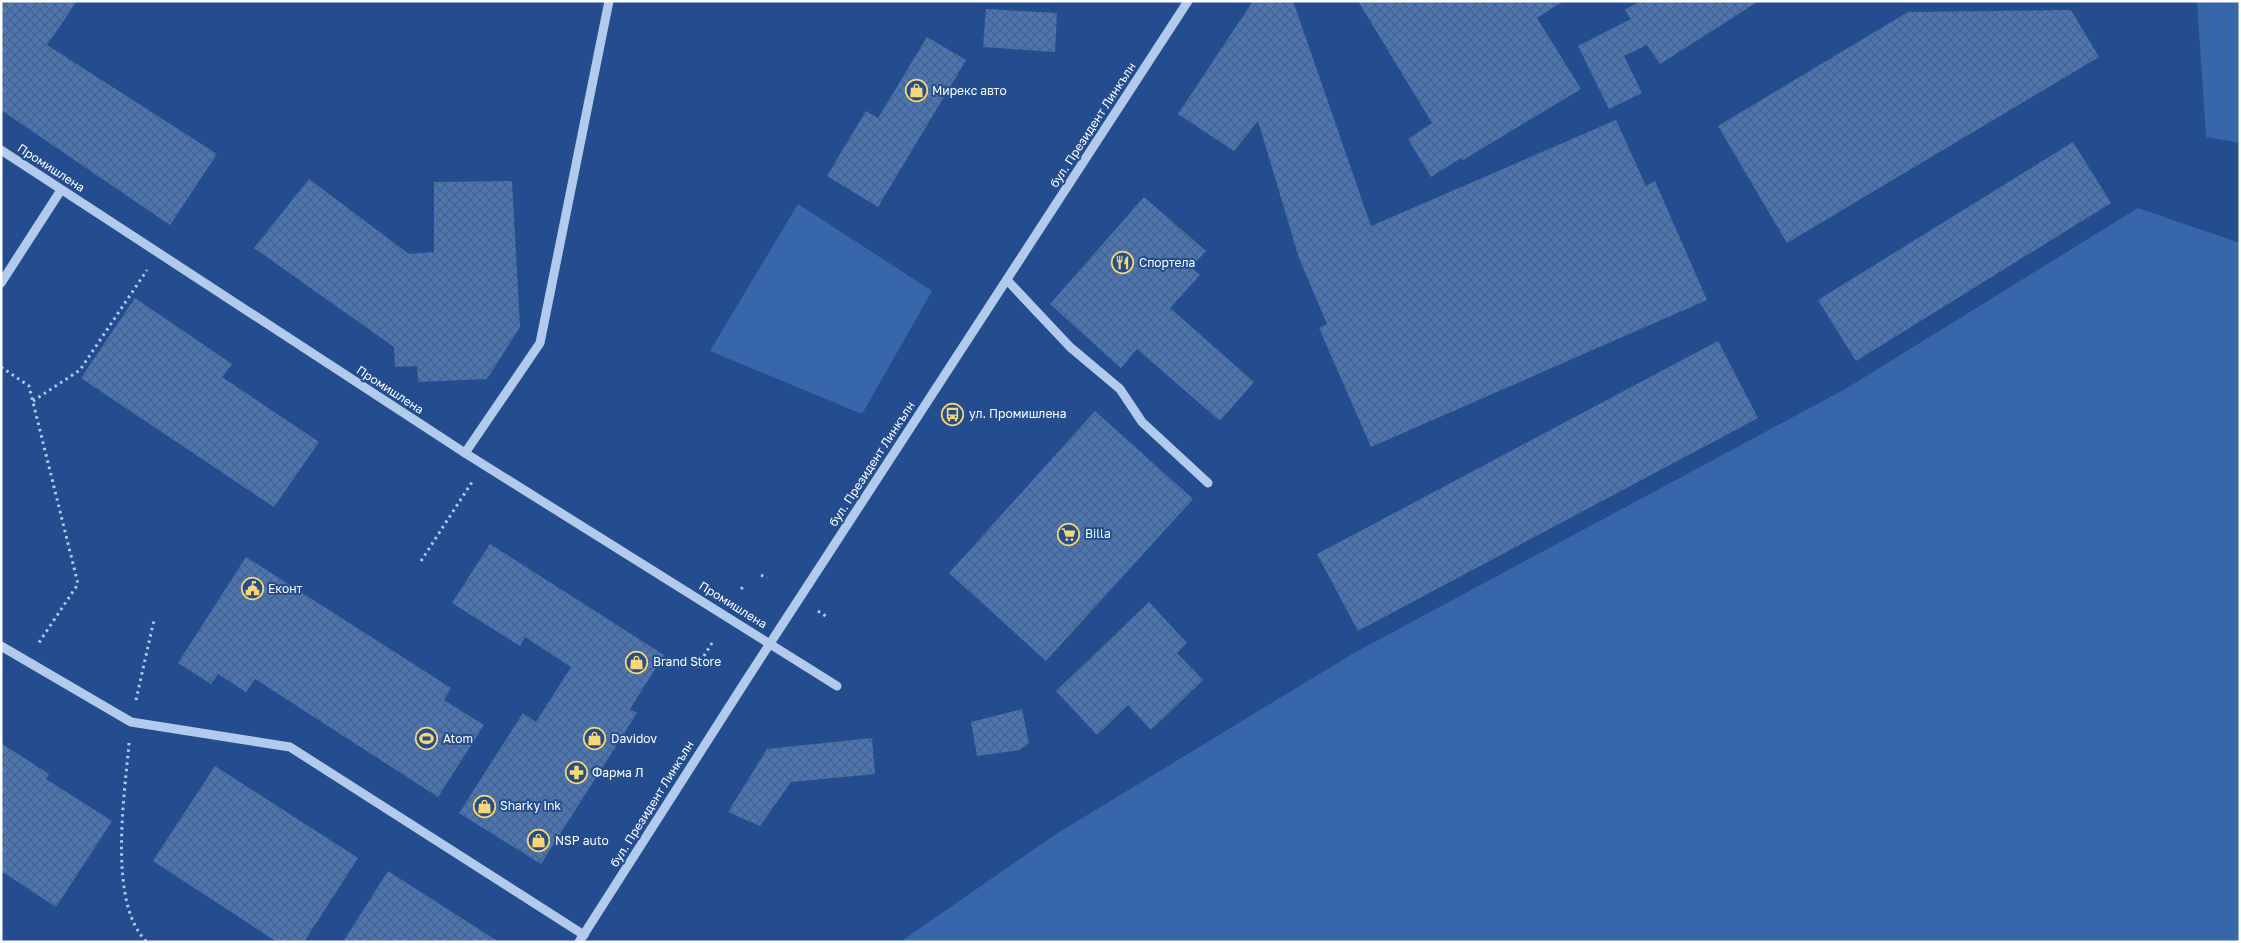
<svg xmlns="http://www.w3.org/2000/svg" width="2241" height="943" font-family="'Golos Text',sans-serif">
<defs>
<pattern id="building-cross-hatch" width="8" height="8" patternUnits="userSpaceOnUse" patternTransform="scale(1.25)"><rect width="8" height="8" fill="#4b76b5"/><path d="M0 0l8 8M0 8l8-8" fill="none" stroke="#4c6180"/></pattern>
</defs>
<rect width="100%" height="100%" fill="#234d8e"/>
<!-- grass -->
<g fill="#3766ab">
<path d="M2197 1H2240V143L2206 137Z"/>
<path d="M798 204 932 291 862 414 710 351Z"/>
<path d="M2138 208 2240 243V942H900L1056 834 1354 653 1847 388Z"/>
</g>
<!-- building -->
<g fill="url(#building-cross-hatch)">
<path d="M1 1H77L47 45 217 154 170 225 1 110Z"/>
<path d="M1253 1H1293L1371 226 1616 120 1646 186 1655 181 1707 300 1371 447 1319 328 1327 324 1299 258 1258 121 1234 151 1178 114Z"/>
<path d="M1358 1H1564L1537 18 1581 89 1463 160 1461 158 1431 177 1408 139 1432 123Z"/>
<path d="M1639 1H1759L1660 64 1647 45 1624 56 1642 93 1609 109 1578 46 1631 19 1625 10Z"/>
<path d="M986 9 1057 13 1055 52 983 47Z"/>
<path d="M2071 10 2099 57 1787 243 1718 126 1908 12Z"/>
<path d="M927 37 966 60 878 207 827 176 866 111 878 118Z"/>
<path d="M2073 142 2111 203 1856 361 1818 300Z"/>
<path d="M309 179 409 254 434 252V182L512 181 520 327 487 379 418 382 417 366 395 367 394 347 254 248Z"/>
<path d="M1144 197 1206 251 1191 267 1200 275 1170 308 1254 382 1220 421 1137 349 1121 368 1050 304Z"/>
<path d="M135 298 232 364 222 377 319 442 274 507 81 378Z"/>
<path d="M1718 341 1758 418 1358 631 1317 554Z"/>
<path d="M1095 411 1193 499 1046 661 949 573Z"/>
<path d="M490 544 664 655 630 709 637 713 541 864 459 813 523 713 536 722 571 667 525 637 520 646 452 603Z"/>
<path d="M246 557 451 688 444 700 484 725 438 797 255 679 246 692 218 674 211 684 178 663Z"/>
<path d="M1149 602 1187 643 1177 653 1203 680 1151 730 1128 705 1097 735 1056 691Z"/>
<path d="M1022 709 1029 743 1020 750 977 756 971 722Z"/>
<path d="M872 738 875 774 791 782 760 826 728 812 767 749Z"/>
<path d="M1 743 49 774 46 779 112 821 56 907 1 871Z"/>
<path d="M215 766 358 858 304 942H277L153 861Z"/>
<path d="M388 871 499 942H343Z"/>
</g>
<g fill="none" stroke-linecap="round" stroke-linejoin="round">
<!-- path -->
<g stroke="#b2caeb" stroke-width="3" stroke-dasharray="2.5 4" stroke-linecap="butt">
<path d="M1 367 29 386 78 584 38 644"/>
<path d="M33 401 80 370 147 270"/>
<path d="M421 561 472 482"/>
<path d="M761 575 767 578"/>
<path d="M741 589 744 586"/>
<path d="M818 611 827 617"/>
<path d="M697 667 712 643"/>
<path d="M136 700 154 620"/>
<path d="M129 743C125 793 107 904 147 942"/>
</g>
<!-- minor -->
<g stroke="#b2caeb" stroke-width="9">
<path d="M1 150 465 453 837 686"/>
<path d="M1007 280 1070 347 1120 389 1142 422 1208 483"/>
<path d="M1 283 61 190"/>
<path d="M465 453 540 343 609 1"/>
<path d="M1 646 131 722 290 747 584 935"/>
<path d="M579 942 745 682 1188 1"/>
</g>
</g>
<!-- icons -->
<defs>
<symbol id="shop-ring" viewBox="-11 -11 22 22"><circle r="9.5" fill="#234d8e" stroke="#f7d675" stroke-width="1.5"/><path d="M-5-2.5h2.3a2.7 3.5 0 0 1 5.4 0H5L5.5 6h-11ZM-1.5-2.5h3a1.5 2.3 0 0 0-3 0Z" fill="#f7d675"/></symbol>
<symbol id="restaurant-ring" viewBox="-11 -11 22 22"><circle r="9.5" fill="#234d8e" stroke="#f7d675" stroke-width="1.5"/><path d="M-5-6h1v4h1v-4h1v4h1v-4h1v5L-1.5 .5V6h-2V.5L-5-1ZM5-6V6H3V1.5H1.5Q1.5-4 5-6Z" fill="#f7d675"/></symbol>
<symbol id="bus-ring" viewBox="-11 -11 22 22"><circle r="9.5" fill="#234d8e" stroke="#f7d675" stroke-width="1.5"/><path d="M-5-6H5V4H4V6H2V4H-2V6H-4V4H-5ZM-3.5-4V0h7V-4ZM-3.5 1.2v1.5H-2V1.2ZM2 1.2v1.5H3.5V1.2Z" fill="#f7d675"/></symbol>
<symbol id="supermarket-ring" viewBox="-11 -11 22 22"><circle r="9.5" fill="#234d8e" stroke="#f7d675" stroke-width="1.5"/><path d="M-6-5.5h2.5l.6 2H6L4.5 2H-2.5L-4.4-4H-6ZM-1.5 3.2a1.3 1.3 0 1 0 .1 0ZM3 3.2a1.3 1.3 0 1 0 .1 0Z" fill="#f7d675"/></symbol>
<symbol id="civic-ring" viewBox="-11 -11 22 22"><circle r="9.5" fill="#234d8e" stroke="#f7d675" stroke-width="1.5"/><path d="M-.6-6.5H3V-4.5H.6V-3L4-1V1h2V6H-6V1h2V-1L-.6-3ZM-1.2 2.5V6h2.4V2.5Z" fill="#f7d675"/></symbol>
<symbol id="stadium-ring" viewBox="-11 -11 22 22"><circle r="9.5" fill="#234d8e" stroke="#f7d675" stroke-width="1.5"/><path d="M0-5a6.5 5 0 1 0 0 10a6.5 5 0 1 0 0-10ZM-3.5-1.8h7v3.6h-7Z" fill="#f7d675"/></symbol>
<symbol id="pharmacy-ring" viewBox="-11 -11 22 22"><circle r="9.5" fill="#234d8e" stroke="#f7d675" stroke-width="1.5"/><path d="M-2-6h4v4h4v4h-4v4h-4v-4h-4v-4h4Z" fill="#f7d675"/></symbol>
</defs>
<g fill-rule="evenodd">
<use href="#shop-ring" x="904" y="78" width="25" height="25"/>
<use href="#restaurant-ring" x="1110" y="250" width="25" height="25"/>
<use href="#bus-ring" x="940" y="402" width="25" height="25"/>
<use href="#supermarket-ring" x="1056" y="522" width="25" height="25"/>
<use href="#civic-ring" x="240" y="576" width="25" height="25"/>
<use href="#shop-ring" x="624" y="650" width="25" height="25"/>
<use href="#stadium-ring" x="414" y="726" width="25" height="25"/>
<use href="#shop-ring" x="582" y="726" width="25" height="25"/>
<use href="#pharmacy-ring" x="564" y="760" width="25" height="25"/>
<use href="#shop-ring" x="472" y="794" width="25" height="25"/>
<use href="#shop-ring" x="526" y="828" width="25" height="25"/>
</g>
<g text-anchor="middle" stroke-width="4" stroke-linejoin="round" paint-order="stroke">
<!-- poi labels -->
<g font-size="12" fill="#fff" stroke="#234d8e" text-anchor="start">
<text x="932" y="95">Мирекс авто</text>
<text x="1139" y="267">Спортела</text>
<text x="969" y="418">ул. Промишлена</text>
<text x="1085" y="538">Billa</text>
<text x="268" y="593">Еконт</text>
<text x="653" y="666">Brand Store</text>
<text x="443" y="743">Atom</text>
<text x="611" y="743">Davidov</text>
<text x="592" y="777">Фарма Л</text>
<text x="500" y="810">Sharky Ink</text>
<text x="555" y="845">NSP auto</text>
</g>
<!-- street labels -->
<g font-size="12" fill="#fff" stroke="#234d8e">
<text transform="translate(1093 125) rotate(-57)" y="4">бул. Президент Линкълн</text>
<text transform="translate(51 168) rotate(33)" y="4">Промишлена</text>
<text transform="translate(390 390) rotate(33)" y="4">Промишлена</text>
<text transform="translate(872 464) rotate(-57)" y="4">бул. Президент Линкълн</text>
<text transform="translate(733 605) rotate(32)" y="4">Промишлена</text>
<text transform="translate(652 804) rotate(-58)" y="4">бул. Президент Линкълн</text>
</g>
</g>
<!-- border -->
<rect width="2241" height="943" fill="none" stroke="#ffffff" stroke-width="5"/>
</svg>
